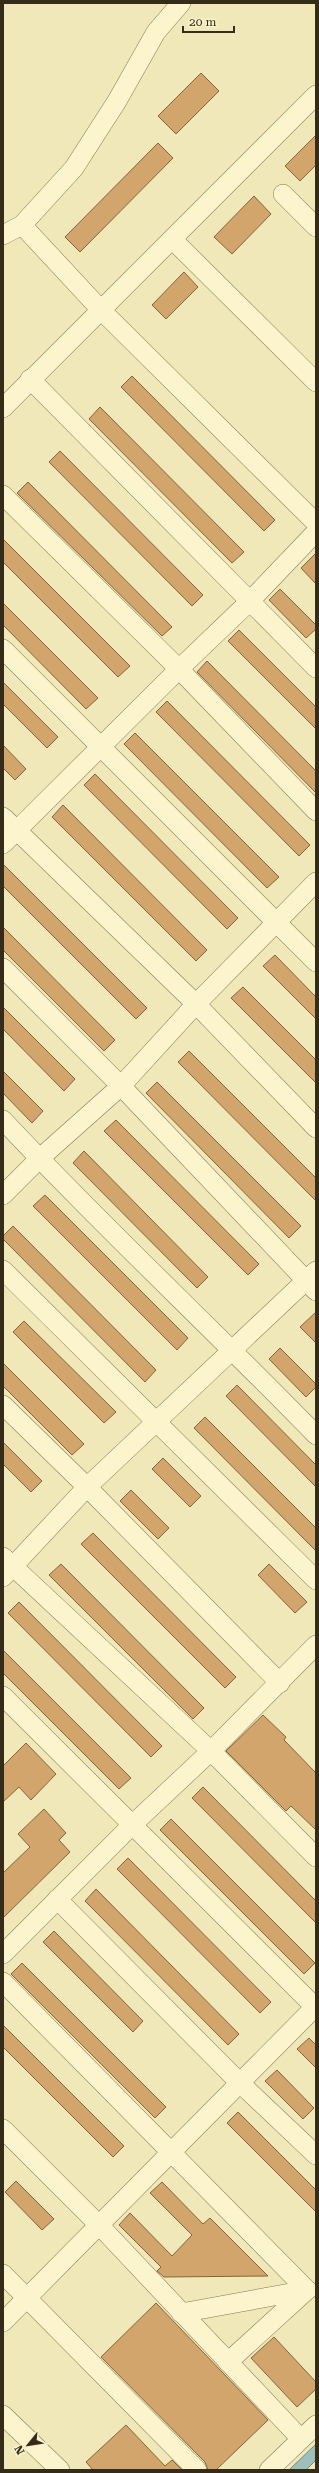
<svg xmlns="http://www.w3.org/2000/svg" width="319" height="2473" font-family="'Roboto Serif',serif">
<rect width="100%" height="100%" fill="#f0e8b9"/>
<!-- water -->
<path fill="#9ec0bb" stroke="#668d89" d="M316 2444V2460L306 2470H289Z"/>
<!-- building -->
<g fill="#d1a56c" stroke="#886337">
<path d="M201 73 219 91 176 134 158 116Z"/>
<path d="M316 135V165L300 181 285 166Z"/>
<path d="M158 143 173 158 80 252 65 237Z"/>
<path d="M254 196 271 214 232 254 214 237Z"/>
<path d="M184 272 198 287 166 319 152 305Z"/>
<path d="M132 376 275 520 264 531 121 387Z"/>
<path d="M100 407 244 552 232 563 89 419Z"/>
<path d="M60 451 203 595 192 606 49 462Z"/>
<path d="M28 482 172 627 162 636 17 493Z"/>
<path d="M3 539 130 666 118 677 3 562Z"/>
<path d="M316 553V584L301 568Z"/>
<path d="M280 589 316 625V629L306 638 269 600Z"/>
<path d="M3 603 98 698 86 709 3 625Z"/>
<path d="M239 630 316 707V729L228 641Z"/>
<path d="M207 661 316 771V793L197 672Z"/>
<path d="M3 682 58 737 47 748 3 704Z"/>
<path d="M167 701 310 845 299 856 156 712Z"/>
<path d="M135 733 279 877 267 888 124 744Z"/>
<path d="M3 745 26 769 15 780 3 768Z"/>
<path d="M95 774 238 918 227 929 84 785Z"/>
<path d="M63 805 207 950 196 961 52 817Z"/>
<path d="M3 864 147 1008 136 1019 3 886Z"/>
<path d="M3 927 115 1040 104 1051 3 950Z"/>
<path d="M275 955 316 997V1019L263 966Z"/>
<path d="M243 987 316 1060V1083L231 998Z"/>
<path d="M3 1007 75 1079 64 1091 3 1029Z"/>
<path d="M189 1051 316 1178V1201L178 1062Z"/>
<path d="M3 1071 43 1111 32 1123 3 1093Z"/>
<path d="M157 1082 301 1226 289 1238 146 1093Z"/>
<path d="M116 1120 259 1264 248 1275 104 1131Z"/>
<path d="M84 1151 208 1277 197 1288 73 1163Z"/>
<path d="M45 1195 188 1338 177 1350 33 1206Z"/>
<path d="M13 1226 156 1370 145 1382 3 1239V1236Z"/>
<path d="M316 1312V1343L300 1327Z"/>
<path d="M24 1321 116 1412 104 1423 13 1332Z"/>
<path d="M280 1348 316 1384V1387L306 1397 269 1359Z"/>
<path d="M3 1363 84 1444 72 1455 3 1386Z"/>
<path d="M237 1385 316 1465V1487L226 1396Z"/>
<path d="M205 1417 316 1528V1551L194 1428Z"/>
<path d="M3 1442 42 1481 31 1492 3 1464Z"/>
<path d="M163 1458 201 1496 190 1507 152 1469Z"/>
<path d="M131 1490 169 1528 158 1539 120 1501Z"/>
<path d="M93 1533 236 1677 225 1688 81 1544Z"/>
<path d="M61 1564 204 1708 193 1719 49 1575Z"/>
<path d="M269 1564 307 1602 295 1613 258 1575Z"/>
<path d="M19 1602 162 1746 151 1757 8 1613Z"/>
<path d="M3 1650 131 1778 119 1789 3 1673Z"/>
<path d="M263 1715 286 1737 284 1740 316 1773V1830L291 1806 286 1811 226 1751Z"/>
<path d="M26 1743 56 1774 31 1800 19 1787 3 1802V1766Z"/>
<path d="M203 1787 316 1901V1923L192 1798Z"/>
<path d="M44 1809 66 1833 59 1840 70 1852 3 1918V1873L30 1847 18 1834Z"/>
<path d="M171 1819 315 1963 304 1974 160 1830Z"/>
<path d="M128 1858 271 2002 260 2013 117 1869Z"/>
<path d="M96 1889 239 2034 228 2045 85 1901Z"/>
<path d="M54 1931 143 2021 133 2032 43 1942Z"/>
<path d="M22 1963 166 2107 155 2118 11 1974Z"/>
<path d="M3 2025 124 2146 113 2157 3 2047Z"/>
<path d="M309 2038 316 2045V2068L297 2049Z"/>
<path d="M277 2070 314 2108 303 2119 265 2081Z"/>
<path d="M238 2112 316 2190V2212L227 2123Z"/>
<path d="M16 2181 54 2219 42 2230 5 2192Z"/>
<path d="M162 2182 203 2224 210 2218 268 2276 164 2277 157 2271 161 2267 119 2225 130 2213 172 2256 192 2235 150 2193Z"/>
<path d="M156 2303 268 2420 216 2470H208L205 2462 101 2357Z"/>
<path d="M274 2337 316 2382V2389L297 2407 251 2358Z"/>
<path d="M126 2425 165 2466 172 2460 182 2470H93L86 2462Z"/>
</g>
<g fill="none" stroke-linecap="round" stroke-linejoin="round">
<defs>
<g id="minor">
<path d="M283 194 316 227"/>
<path d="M22 225 101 310 316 523"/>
<path d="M3 235 22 225 74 168 117 101 156 32 181 3"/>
<path d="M173 240 316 382"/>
<path d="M30 379 316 668"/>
<path d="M3 408 316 95"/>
<path d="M3 495 179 669 316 811"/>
<path d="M3 649 316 962"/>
<path d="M3 817 196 1004 316 1128"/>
<path d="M3 844 179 669 250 601 316 532"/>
<path d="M3 968 121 1086 316 1291"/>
<path d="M3 1120C104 1228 213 1329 316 1435"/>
<path d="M3 1195 39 1159 121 1086 196 1004 316 882"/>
<path d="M3 1270 316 1580"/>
<path d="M3 1405 87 1487 280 1683"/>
<path d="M3 1557 211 1751 316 1857"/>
<path d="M3 1577 87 1487 316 1271"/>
<path d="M3 1696 316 2008"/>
<path d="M57 1899 239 2082 316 2155"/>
<path d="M3 1954 132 1825 211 1751 316 1645"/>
<path d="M3 1982 307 2290 228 2362"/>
<path d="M3 2129 100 2226 301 2439"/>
<path d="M3 2274 197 2470"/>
<path d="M181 2313 307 2290"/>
<path d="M3 2322 316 2006"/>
<path d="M3 2415 60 2470"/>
<path d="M269 2470 316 2425"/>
</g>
</defs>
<!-- minor casing -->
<use href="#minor" stroke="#877653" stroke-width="20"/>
<!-- minor -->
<use href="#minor" stroke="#fbf4cc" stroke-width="19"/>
</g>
<!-- border -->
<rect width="319" height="2473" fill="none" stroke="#352b19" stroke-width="8"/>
<!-- north arrow -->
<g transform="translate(28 2445) rotate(240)" stroke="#f7f1c9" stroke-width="3" paint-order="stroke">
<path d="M0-3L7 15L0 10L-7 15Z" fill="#352b19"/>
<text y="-6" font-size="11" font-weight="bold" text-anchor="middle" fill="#352b19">N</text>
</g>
<!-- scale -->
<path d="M183 26v6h51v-6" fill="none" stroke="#352b19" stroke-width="2"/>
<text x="189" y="26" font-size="12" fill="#352b19" stroke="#f7f1c9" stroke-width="3" paint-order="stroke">20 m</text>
</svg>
